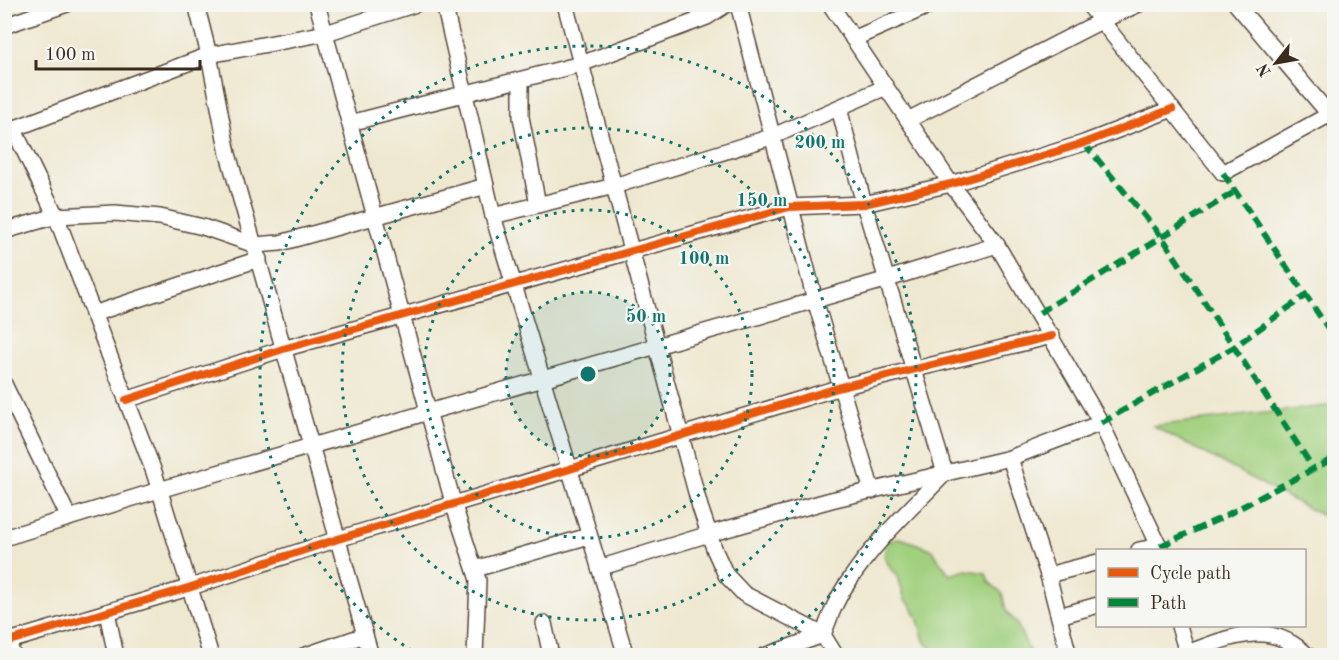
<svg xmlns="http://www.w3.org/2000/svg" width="1339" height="660" font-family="'Old Standard TT',serif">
<rect width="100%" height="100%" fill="#f6f6f2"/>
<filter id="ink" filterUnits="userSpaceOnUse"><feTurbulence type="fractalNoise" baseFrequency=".0167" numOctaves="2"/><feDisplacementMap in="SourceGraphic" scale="12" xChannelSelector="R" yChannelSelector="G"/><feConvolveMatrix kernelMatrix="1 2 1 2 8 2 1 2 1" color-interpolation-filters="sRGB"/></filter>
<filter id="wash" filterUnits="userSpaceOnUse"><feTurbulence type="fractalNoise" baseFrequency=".008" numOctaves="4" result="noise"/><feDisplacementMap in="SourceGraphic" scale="24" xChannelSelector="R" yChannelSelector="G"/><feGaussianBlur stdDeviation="1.35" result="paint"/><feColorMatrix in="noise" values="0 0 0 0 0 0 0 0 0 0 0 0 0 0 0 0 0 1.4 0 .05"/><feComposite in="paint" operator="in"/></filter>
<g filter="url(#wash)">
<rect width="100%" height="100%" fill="#efe8d0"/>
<!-- green -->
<g fill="#a1d07e" stroke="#6e7d4e" stroke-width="1.5">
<path d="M1334 405V522L1153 426Z"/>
<path d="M900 538 931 549 950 575 966 570 986 573 989 582 1002 593 1006 611 1017 624 1031 655H935L924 641 918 620 911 605 905 600 898 576 890 567 884 556 887 542Z"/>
</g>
</g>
<g filter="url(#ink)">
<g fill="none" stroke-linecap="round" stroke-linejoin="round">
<defs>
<g id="minor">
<path d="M196 4 209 55 228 154 371 656"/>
<path d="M317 4 454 506 478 580 475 656"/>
<path d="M444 4 493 216 626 656"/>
<path d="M565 4 700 507 715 551 726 575 744 594 823 635 836 656"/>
<path d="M696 4 702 18"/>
<path d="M738 4 815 300 872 491"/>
<path d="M830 4 951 184 997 245 1101 423 1161 550"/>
<path d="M1088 4 1223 173 1334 112"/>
<path d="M1236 4 1334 120"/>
<path d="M4 26 67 4"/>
<path d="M853 39 933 4"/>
<path d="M521 80V117L538 205"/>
<path d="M908 120 1101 21 1139 4"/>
<path d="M4 122 14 130 56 216 154 472 211 656"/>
<path d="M350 123 581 64 707 17 727 4"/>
<path d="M5 132 209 55 326 33 416 4"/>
<path d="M493 216 614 186 771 137 886 87"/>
<path d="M4 231 56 216 115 213 160 217 203 227 255 245 280 243 486 186"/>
<path d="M93 314 259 259"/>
<path d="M4 384 69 518"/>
<path d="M126 400 283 349 789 207 864 204 951 184 1084 143 1172 109"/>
<path d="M4 538 159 490 888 279 997 245"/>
<path d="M1139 550 1160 546"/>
<path d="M599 568 709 534 831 500 1010 458"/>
<path d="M475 569 589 536"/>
<path d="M1048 575 1098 562"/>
<path d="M107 612 116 656"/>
<path d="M1059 616 1098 605"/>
<path d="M544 623 551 656"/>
<path d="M1179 626 1188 656"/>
<path d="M4 629 13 656"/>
<path d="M9 641 188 588 338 539 841 387 1052 336"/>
<path d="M1187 653C1231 637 1269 618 1308 656"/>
<path d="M303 656 365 635"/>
<path d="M764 656 823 635C830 616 837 597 849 581 875 541 912 508 945 473L864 204 839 108"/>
<path d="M1069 656 1048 575 1010 458 1101 423"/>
</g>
</defs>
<!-- minor casing -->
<use href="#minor" stroke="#564639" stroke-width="18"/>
<!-- minor -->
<use href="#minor" stroke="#fff" stroke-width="15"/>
<!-- quiet -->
<g stroke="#00873e" stroke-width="6" stroke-dasharray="12 6" stroke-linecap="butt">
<path d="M1084 143 1162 237 1313 468"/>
<path d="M1223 173 1334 337"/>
<path d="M1039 313 1236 191"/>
<path d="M1101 423 1234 347 1306 295"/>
<path d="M1160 546 1221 518 1334 458"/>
</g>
<defs>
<g id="cycleway">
<path d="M126 400 283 349 789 207 864 204 951 184 1084 143 1172 109"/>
<path d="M9 641 188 588 338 539 841 387 1052 336"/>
</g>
</defs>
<!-- cycleway casing -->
<use href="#cycleway" stroke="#f6f6f2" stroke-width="11"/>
<!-- cycleway -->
<use href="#cycleway" stroke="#e8590c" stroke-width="8"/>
</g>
</g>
<!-- distance rings -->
<circle cx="588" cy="374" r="82" fill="#0f766e" fill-opacity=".12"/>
<g fill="none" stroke="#0f766e" stroke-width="3" stroke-dasharray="3 6">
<circle cx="588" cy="374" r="82"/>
<circle cx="588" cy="374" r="164"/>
<circle cx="588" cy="374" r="246"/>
<path d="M419 655A328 328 0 1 1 757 655"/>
</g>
<circle cx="588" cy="374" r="9" fill="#0f766e" stroke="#f6f6f2" stroke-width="3"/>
<g font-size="18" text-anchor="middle" font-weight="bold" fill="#0f766e" stroke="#f6f6f2" stroke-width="4.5" stroke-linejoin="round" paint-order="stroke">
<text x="820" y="148">200 m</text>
<text x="762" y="206">150 m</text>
<text x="704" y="264">100 m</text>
<text x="646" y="322">50 m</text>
</g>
<!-- margin -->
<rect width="1339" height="660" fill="none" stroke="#f6f6f2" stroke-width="24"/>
<!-- legend -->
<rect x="1096" y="549" width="210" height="78" fill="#f6f6f2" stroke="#aba49d" stroke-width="1.5"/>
<rect x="1108" y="568" width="30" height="9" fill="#e8590c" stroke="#aba49d" stroke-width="1.5"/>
<text x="1150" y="579" font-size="18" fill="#3b2a1e">Cycle path</text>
<rect x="1108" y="598" width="30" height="9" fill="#00873e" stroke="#aba49d" stroke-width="1.5"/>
<text x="1150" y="609" font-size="18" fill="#3b2a1e">Path</text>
<!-- north arrow -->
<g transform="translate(1276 63) rotate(239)" stroke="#f6f6f2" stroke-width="4.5" paint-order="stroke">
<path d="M0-4.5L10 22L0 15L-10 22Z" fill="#3b2a1e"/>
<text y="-9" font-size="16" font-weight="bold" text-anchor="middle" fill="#3b2a1e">N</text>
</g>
<!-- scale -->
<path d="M36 60v9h164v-9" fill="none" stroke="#3b2a1e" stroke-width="3"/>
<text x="45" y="60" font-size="18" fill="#3b2a1e" stroke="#f6f6f2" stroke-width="4.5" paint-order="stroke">100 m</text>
</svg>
